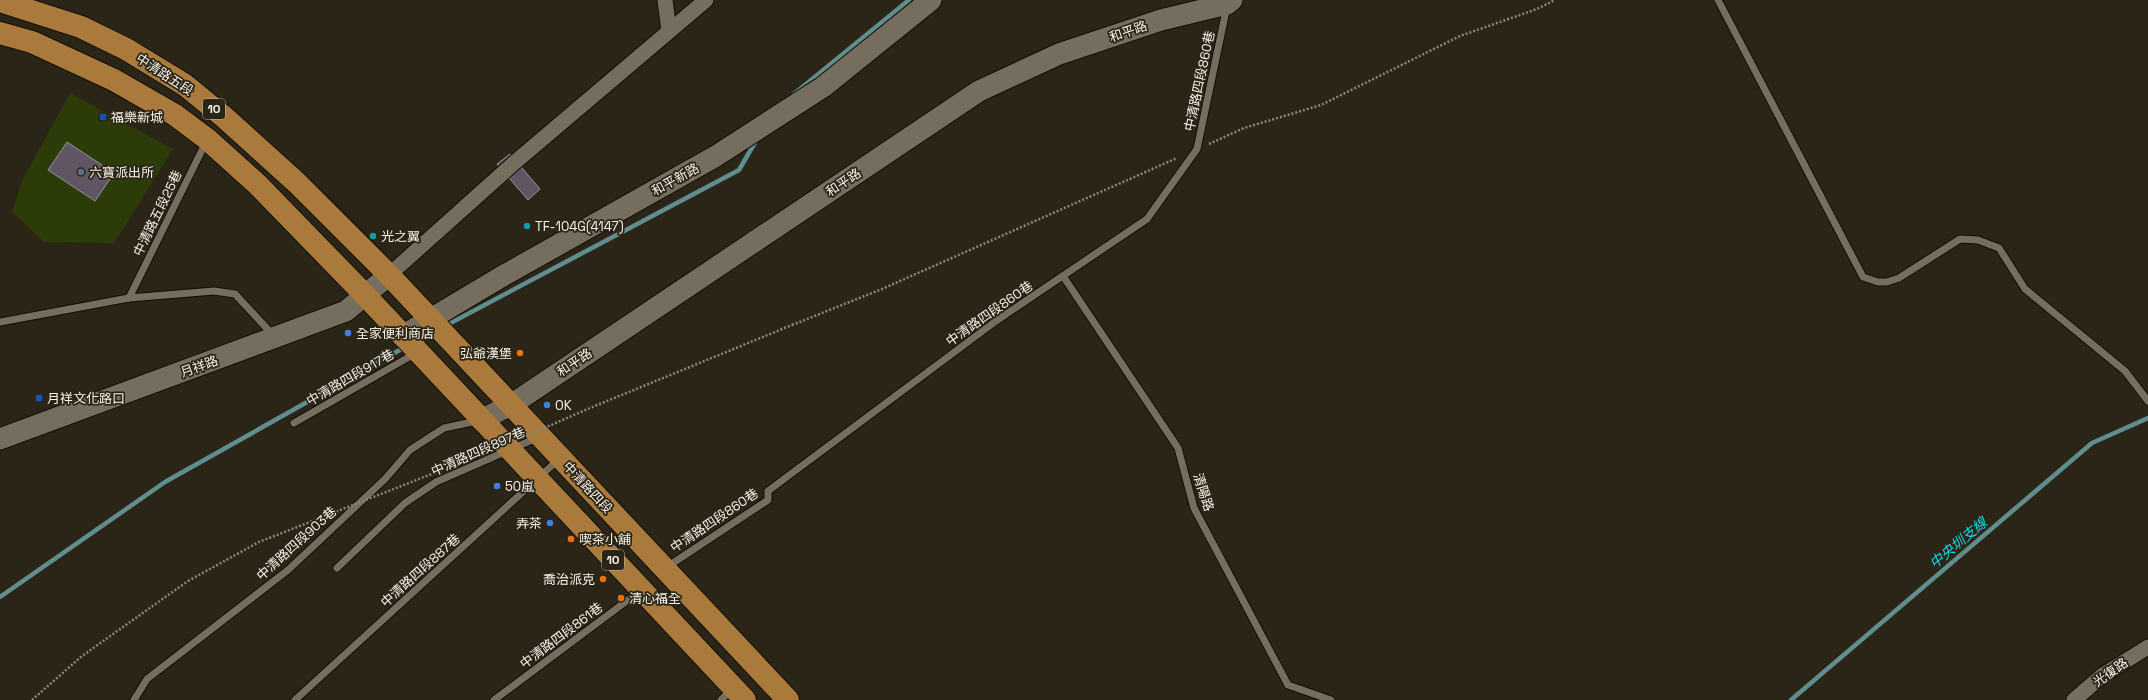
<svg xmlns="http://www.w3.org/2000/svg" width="2148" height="700" font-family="'Space Grotesk','Noto Sans TC',sans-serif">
<rect width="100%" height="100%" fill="#2b2517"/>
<!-- green -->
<path fill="#2c3c09" d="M70 93 173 149 114 243 44 242 12 212 22 181Z"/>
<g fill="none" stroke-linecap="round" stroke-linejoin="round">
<!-- stream -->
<g stroke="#608d8e" stroke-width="4.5">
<path d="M794 94 909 0"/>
<path d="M445 326 739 170 757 139"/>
<path d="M417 341 433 332"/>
<path d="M0 597 165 482 405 347"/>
<path d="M1791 700 2092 443 2148 418"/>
</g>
</g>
<!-- building -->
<g fill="#5f5563" stroke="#9b909f">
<path d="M67 142 114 173 95 201 48 170Z"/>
<path d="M510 154 540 189 528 200 497 164Z"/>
</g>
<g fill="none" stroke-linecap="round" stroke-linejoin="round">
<defs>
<g id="lane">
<path d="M1718 0 1863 277 1878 282H1887L1899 278 1960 239 1978 240 1999 248 2025 289 2125 371 2148 401"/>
<path d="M1063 276 1178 448 1194 508 1288 685 1331 700"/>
<path d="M129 298 206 142"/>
<path d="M0 322 129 298 214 291 235 294 273 335"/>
<path d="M294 423 416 353"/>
<path d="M667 567 768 500V491L996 321 1147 219 1197 149 1227 6"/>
<path d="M337 568 405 503 436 482 539 437"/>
<path d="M134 700 147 679 288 570 385 479 410 450 444 428 477 421"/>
<path d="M295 700 559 459"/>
<path d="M494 700 640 591"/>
<path d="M721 700 732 689"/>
</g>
<g id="street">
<path d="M665 0 669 31"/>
<path d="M389 275 514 163 706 0"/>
<path d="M2074 700 2103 675 2148 647"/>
</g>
<g id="secondary">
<path d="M402 336 501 277 716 156 823 87 931 0"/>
<path d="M481 420 511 405 979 91 1059 54 1161 20 1227 4 1232 0"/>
<path d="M0 439 346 311 389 275"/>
</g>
<g id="primary">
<path d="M0 1 81 27 126 49 185 85 224 117 297 183 389 275 788 700"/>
<path d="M0 33 32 42 114 80 175 115 207 139 257 184 365 295 745 700"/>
</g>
</defs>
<!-- lane casing -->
<use href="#lane" stroke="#130e03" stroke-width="9"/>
<!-- street casing -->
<use href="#street" stroke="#130e03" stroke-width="17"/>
<!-- secondary casing -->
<use href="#secondary" stroke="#130e03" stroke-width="23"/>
<!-- primary casing -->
<use href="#primary" stroke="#130e03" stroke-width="24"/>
<!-- path -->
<g stroke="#8c877b" stroke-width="2.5" stroke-dasharray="2 2" stroke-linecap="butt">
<path d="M1209 144 1244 128 1321 105 1460 36 1537 9 1555 0"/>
<path d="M792 325 882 289 1177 158"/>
<path d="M32 700 82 656 188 581"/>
</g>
<!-- lane -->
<use href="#lane" stroke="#756e5e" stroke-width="7"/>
<!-- street -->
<use href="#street" stroke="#756e5e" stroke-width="15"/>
<!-- secondary -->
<use href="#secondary" stroke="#756e5e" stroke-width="21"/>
<!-- primary -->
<use href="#primary" stroke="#a97a3c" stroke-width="22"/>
<!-- path-bridge -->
<path stroke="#8c877b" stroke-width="2.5" stroke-dasharray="2 2" stroke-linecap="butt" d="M188 581 259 542 503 446 590 408 792 325"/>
</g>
<!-- markers -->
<g fill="#1a4fb4" stroke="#2b2517" stroke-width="1.5">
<rect x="99" y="113" width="8" height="8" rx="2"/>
<rect x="35" y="394" width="8" height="8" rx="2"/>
</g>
<circle fill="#5c6f8a" stroke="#2b2517" stroke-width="1.5" cx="81" cy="172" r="4"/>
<g fill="#0f9aa8" stroke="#2b2517" stroke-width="1.5">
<circle cx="527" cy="226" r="4"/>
<circle cx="373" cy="236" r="4"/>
</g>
<g fill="#3f7fe0" stroke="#2b2517" stroke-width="1.5">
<circle cx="348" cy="333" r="4"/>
<circle cx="547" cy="405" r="4"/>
<circle cx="497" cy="486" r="4"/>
<circle cx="550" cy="523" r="4"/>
</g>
<g fill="#e8710a" stroke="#2b2517" stroke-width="1.5">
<circle cx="520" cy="353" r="4"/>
<circle cx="571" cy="539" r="4"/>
<circle cx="603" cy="579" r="4"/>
<circle cx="621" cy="598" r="4"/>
</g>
<g text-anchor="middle" stroke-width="3.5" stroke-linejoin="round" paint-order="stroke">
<!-- shield labels -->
<g fill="#2b2517" stroke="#bab5ab" stroke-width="1">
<rect x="203" y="99" width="22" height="20" rx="3"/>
<rect x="602" y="550" width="22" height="20" rx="3"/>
</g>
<g font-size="12" font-weight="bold" fill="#f7f3ea">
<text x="214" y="113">10</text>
<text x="613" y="564">10</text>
</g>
<!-- street labels -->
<g font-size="13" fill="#f7f3ea" stroke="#2b2517">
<text transform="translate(1128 31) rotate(-19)" y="5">和平路</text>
<text transform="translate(165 74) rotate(33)" y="5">中清路五段</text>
<text transform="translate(1199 81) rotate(-78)" y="5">中清路四段860巷</text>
<text transform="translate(675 179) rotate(-29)" y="5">和平新路</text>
<text transform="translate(843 182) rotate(-34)" y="5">和平路</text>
<text transform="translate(157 213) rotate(-64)" y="5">中清路五段25巷</text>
<text transform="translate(989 313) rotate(-35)" y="5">中清路四段860巷</text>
<text transform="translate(574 362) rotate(-34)" y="5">和平路</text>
<text transform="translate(199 366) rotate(-20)" y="5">月祥路</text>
<text transform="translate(350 377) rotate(-30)" y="5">中清路四段917巷</text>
<text transform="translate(478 451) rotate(-24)" y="5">中清路四段897巷</text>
<text transform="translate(588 487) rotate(47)" y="5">中清路四段</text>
<text transform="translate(1204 492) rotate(72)" y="5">清陽路</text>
<text transform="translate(714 520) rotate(-34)" y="5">中清路四段860巷</text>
<text transform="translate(296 543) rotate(-42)" y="5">中清路四段903巷</text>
<text transform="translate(420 570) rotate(-42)" y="5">中清路四段887巷</text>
<text transform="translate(561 635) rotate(-37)" y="5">中清路四段861巷</text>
<text transform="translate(2110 672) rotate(-35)" y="5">光復路</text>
</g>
<!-- poi labels -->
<g font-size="13" fill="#f7f3ea" stroke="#2b2517" text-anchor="start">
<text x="111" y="122">福樂新城</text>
<text x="89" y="177">六寶派出所</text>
<text x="535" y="231">TF-104G(4147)</text>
<text x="381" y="241">光之翼</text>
<text x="356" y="338">全家便利商店</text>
<text x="512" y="358" text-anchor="end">弘爺漢堡</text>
<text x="47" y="403">月祥文化路口</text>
<text x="555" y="410">OK</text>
<text x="505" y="491">50嵐</text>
<text x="542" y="528" text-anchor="end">弄茶</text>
<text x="579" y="544">喫茶小舖</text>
<text x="595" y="584" text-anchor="end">喬治派克</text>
<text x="629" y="603">清心福全</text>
</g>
<!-- water labels -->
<g font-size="14" font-style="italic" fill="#0fdce9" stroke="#2b2517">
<text transform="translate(1958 543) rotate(-40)" y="5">中央圳支線</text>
</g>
</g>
</svg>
